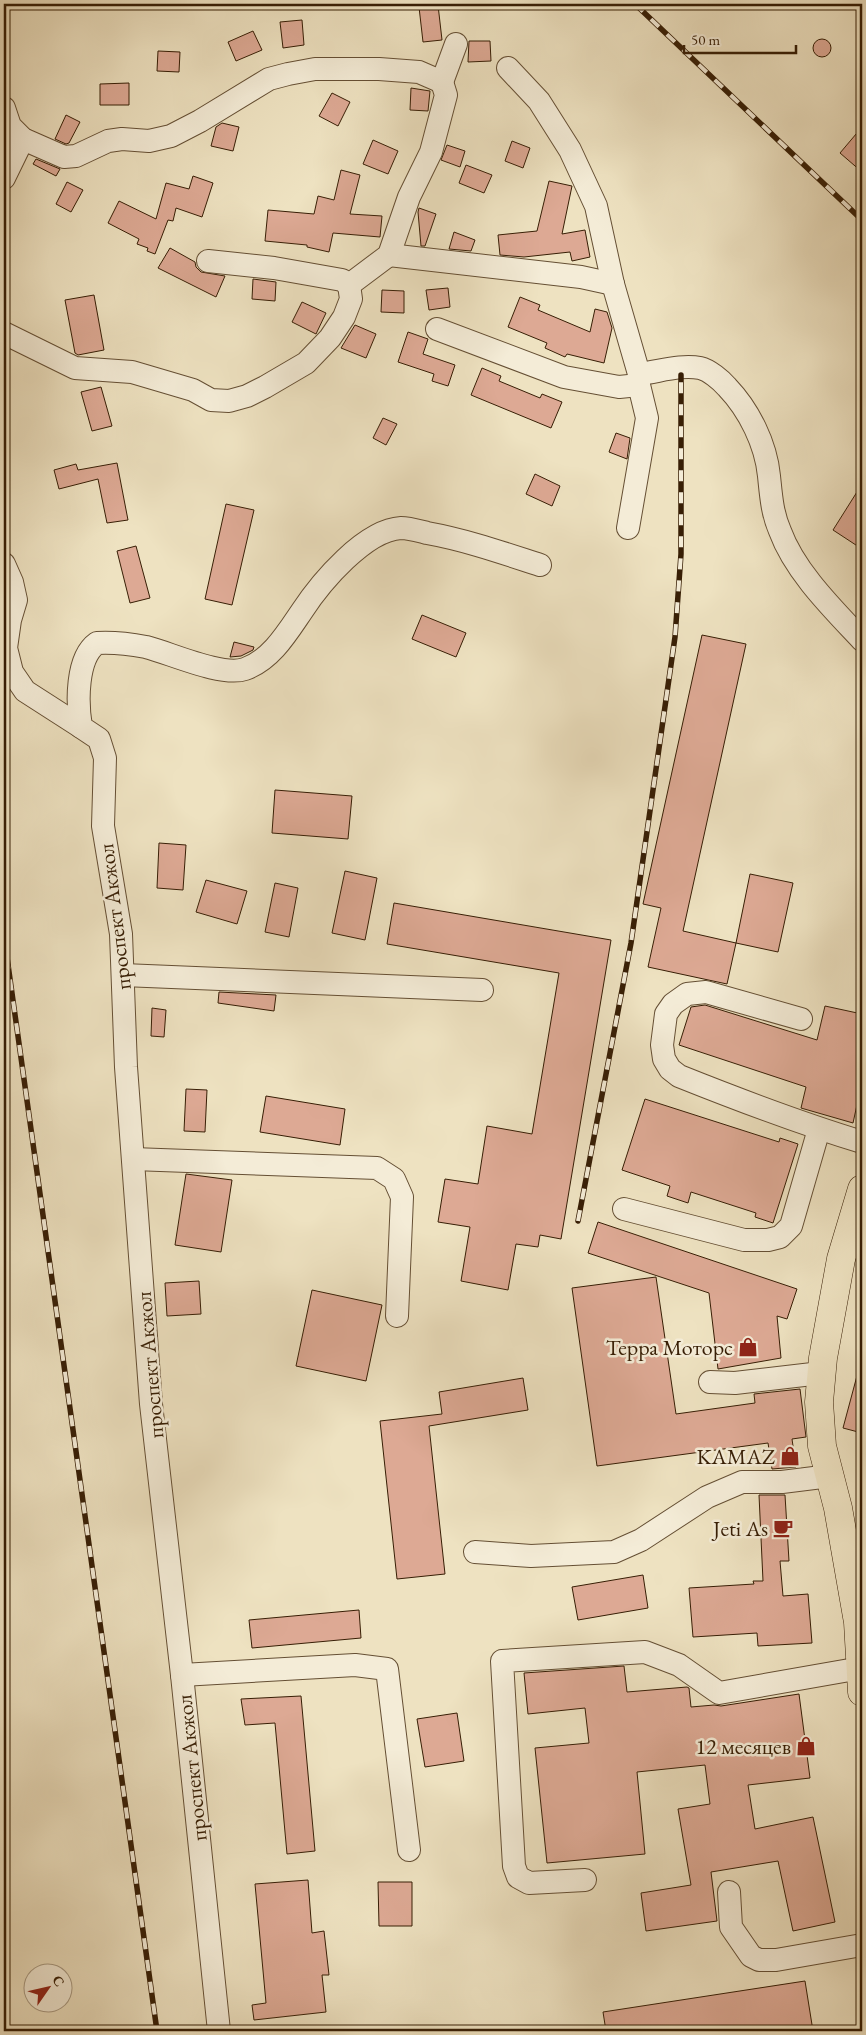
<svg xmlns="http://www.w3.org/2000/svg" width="866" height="2035" font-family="'EB Garamond',serif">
<rect width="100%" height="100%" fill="#eee2c1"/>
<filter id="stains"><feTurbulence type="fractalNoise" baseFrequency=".004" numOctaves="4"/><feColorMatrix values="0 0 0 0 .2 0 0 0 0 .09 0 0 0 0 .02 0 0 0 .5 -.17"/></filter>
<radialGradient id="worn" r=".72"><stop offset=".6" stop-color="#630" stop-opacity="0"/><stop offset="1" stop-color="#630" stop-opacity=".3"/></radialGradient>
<!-- building -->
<g fill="#dda994" stroke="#371e05">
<path d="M438 5 442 40 423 42 419 7Z"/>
<path d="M302 20 304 45 283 48 280 22Z"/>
<path d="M253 31 262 50 236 61 228 42Z"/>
<circle cx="822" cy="48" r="9"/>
<path d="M469 41H490L491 61 468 62Z"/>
<path d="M158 51 180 52 179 72 157 71Z"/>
<path d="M129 83V105H100V84Z"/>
<path d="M411 88 430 91 428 111 410 110Z"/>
<path d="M332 93 350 102 338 126 319 116Z"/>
<path d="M66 115 80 122 69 143 66 144 55 139Z"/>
<path d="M222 123 239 127 233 151 211 146 216 127Z"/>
<path d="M862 127V172L840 153Z"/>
<path d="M373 140 398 151 388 174 363 164Z"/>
<path d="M512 141 530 148 523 168 505 161Z"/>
<path d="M447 145 465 151 460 167 441 160Z"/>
<path d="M36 159 60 169 56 176 33 164Z"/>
<path d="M466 165 492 175 484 193 459 183Z"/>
<path d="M341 170 360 175 350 214 382 216 380 237 333 233 329 252 307 247V245L265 241 268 210 314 214 318 196 334 200Z"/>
<path d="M193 176 213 183 202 217 176 208 173 221 168 220 155 254 147 251 148 248 137 244 139 239 108 223 119 201 156 219 166 183 189 189Z"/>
<path d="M549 181 572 186 562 234 585 230 590 257 572 261 570 252 524 257 500 255 498 235 537 231Z"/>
<path d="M67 182 83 190 71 212 56 204Z"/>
<path d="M419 208 436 214 425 246H421L418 212Z"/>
<path d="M454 232 475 240 471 251 449 249Z"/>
<path d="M170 248 195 262 196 267 201 272 225 276 216 297 158 268Z"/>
<path d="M253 279 276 282 275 301 252 299Z"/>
<path d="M448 288 450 307 429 310 426 290Z"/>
<path d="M382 290 404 291V313L381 312Z"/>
<path d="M94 295 104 350 78 355 75 353 65 300Z"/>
<path d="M520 297 540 305 538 310 590 332 595 309 607 312 612 328 604 363 567 354 565 357 545 348 547 343 508 327Z"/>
<path d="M302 302 326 313 316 334 292 322Z"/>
<path d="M355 325 376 334 366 358 341 348Z"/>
<path d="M408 332 428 339 423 354 455 365 448 386 432 381 434 374 398 362Z"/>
<path d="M482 368 501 376 499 381 540 398 542 394 562 402 551 428 471 395Z"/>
<path d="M101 387 112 426 92 431 81 392Z"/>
<path d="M383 418 397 424 386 445 373 438Z"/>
<path d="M616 433 630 438 627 459 609 452Z"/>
<path d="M117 463 128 520 107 523 98 479 59 489 54 470 76 464 78 470Z"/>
<path d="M535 474 560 486 552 506 526 494Z"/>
<path d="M862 484V549L833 530Z"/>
<path d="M226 504 254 510 232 605 205 599Z"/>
<path d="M136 546 150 598 130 603 117 551Z"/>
<path d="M422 615 466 633 456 657 412 639Z"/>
<path d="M702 635 746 644 683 931 736 943 727 984 648 967 661 908 643 904Z"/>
<path d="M234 642 254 647 253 650 241 656 230 657Z"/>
<path d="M275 790 352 796 348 839 272 833Z"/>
<path d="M159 843 186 845 183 890 157 888Z"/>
<path d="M345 871 377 878 365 940 332 933Z"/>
<path d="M750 874 793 883 778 952 736 943Z"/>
<path d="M206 880 247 891 237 924 196 912Z"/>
<path d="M275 883 298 888 289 937 265 932Z"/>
<path d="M394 903 611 940 561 1239 540 1235 538 1247 516 1244 508 1290 461 1281 470 1227 438 1222 445 1179 478 1184 487 1126 532 1134 559 973 387 944Z"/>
<path d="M219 992 276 995 274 1011 218 1003Z"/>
<path d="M705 1005 817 1040 825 1006 862 1014V1082L853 1123 801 1108 806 1087 679 1045 691 1007Z"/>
<path d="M152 1008 166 1010 164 1037 151 1036Z"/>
<path d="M186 1089 207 1090 205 1132 184 1131Z"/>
<path d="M266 1096 345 1109 340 1145 260 1132Z"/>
<path d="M645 1099 779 1142 780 1138 798 1144 773 1223 755 1217 756 1213 691 1192 688 1203 667 1196 670 1186 622 1170Z"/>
<path d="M186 1174 232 1180 221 1252 175 1245Z"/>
<path d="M598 1222 797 1289 787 1319 777 1316 781 1358 718 1369 709 1293 588 1253Z"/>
<path d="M656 1277 676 1414 755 1403 754 1394 800 1389 806 1437 792 1439 796 1467 772 1469 768 1443 597 1466 572 1288Z"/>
<path d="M199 1281 201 1314 167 1316 165 1283Z"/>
<path d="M312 1290 382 1305 366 1381 296 1366Z"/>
<path d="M858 1372H862V1433L843 1428Z"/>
<path d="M523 1378 528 1410 429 1426 445 1574 397 1579 380 1421 442 1414 439 1392Z"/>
<path d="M759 1495H785L789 1561H780L783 1596 808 1594 812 1643 758 1646 757 1633 693 1637 689 1588 754 1584 753 1581H763Z"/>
<path d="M643 1575 648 1608 578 1620 572 1587Z"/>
<path d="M359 1610 361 1638 252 1648 249 1620Z"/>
<path d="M624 1666 627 1692 687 1687 689 1688 691 1707 714 1705 721 1706 799 1694 810 1778 748 1785 755 1829 813 1817 835 1922 793 1931 778 1861 711 1872 717 1921 646 1931 641 1893 691 1885 678 1809 710 1804 705 1765 637 1772 645 1854 547 1863 535 1748 589 1743 585 1708 528 1714 524 1673Z"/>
<path d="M301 1696 315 1851 287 1854 275 1723 245 1725 241 1699Z"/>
<path d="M457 1713 464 1761 425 1767 417 1719Z"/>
<path d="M308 1880 312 1933 324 1931 329 1975H322L326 2012 254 2020 252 2005 266 2003 255 1884Z"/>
<path d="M378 1882H412V1926H379Z"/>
<path d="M805 1981 813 2031H606L603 2012Z"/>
</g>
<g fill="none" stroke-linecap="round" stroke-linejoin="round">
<defs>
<g id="minor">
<path d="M508 68 539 101 570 150 596 206 613 284 639 374V385L647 418 628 528"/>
<path d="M4 108 10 126 23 139 64 157 76 156 108 141 122 139 149 141 171 136 200 121 269 79 288 74 315 69H379L419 72 442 82 456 44"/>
<path d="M4 178 23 139"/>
<path d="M389 255 581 277 613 284"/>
<path d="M208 261 274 268 342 280 349 285 389 255 409 197 431 152 446 95 442 82"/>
<path d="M437 329 564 377 619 387 639 385"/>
<path d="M4 333 75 368 132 372 193 390 211 400 229 401 247 396 265 387 306 363 330 338 344 317 351 299 349 285"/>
<path d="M639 374C658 372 681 364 700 368 709 370 721 380 727 387 749 410 766 444 769 476 771 495 772 513 780 531 795 572 833 609 862 640"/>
<path d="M4 564 12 582 16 600 10 620 6 648 12 672 25 691 81 727"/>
<path d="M123 975 482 990"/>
<path d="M801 1019 706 992 687 994 673 1004 666 1014 662 1045 664 1059 670 1069 679 1076C739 1100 799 1123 862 1142"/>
<path d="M133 1159 377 1168 394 1179 402 1197 397 1316"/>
<path d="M624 1209 744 1240H768L780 1237 791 1226 819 1129"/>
<path d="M710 1382 735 1383 821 1373"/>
<path d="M475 1552 531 1556 614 1552 641 1540 707 1497 742 1482H782L830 1476"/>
<path d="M182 1675 355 1665 387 1669 409 1850"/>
<path d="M585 1880 529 1883 518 1877 514 1866 502 1661 645 1652 679 1665 719 1693 861 1668"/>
<path d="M729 1892 731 1927 751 1956 759 1960H776L862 1945"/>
<path d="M219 2031 182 1675 151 1404 126 1067 121 934 103 826 105 758 99 739 81 727C77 703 76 658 97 643 113 642 130 644 146 647 170 653 222 677 245 669 271 660 287 633 302 611 321 582 365 530 401 528 409 528 419 531 427 533 466 540 503 553 540 565"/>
</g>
<path id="major" d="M862 1189 841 1259 823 1358 819 1402 822 1446 838 1508 858 1622 862 1692"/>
</defs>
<!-- minor casing -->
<use href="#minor" stroke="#654f34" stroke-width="24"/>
<!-- major casing -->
<use href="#major" stroke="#371e05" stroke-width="29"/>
<!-- minor -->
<use href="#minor" stroke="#f4ecd7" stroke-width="22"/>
<!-- major -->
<use href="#major" stroke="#eee2c1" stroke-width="28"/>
<defs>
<g id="rail">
<path d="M635 4 862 220"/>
<path d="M4 936 157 2031"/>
<path d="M578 1221 631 943 675 637 681 554V375"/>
</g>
</defs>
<!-- rail casing -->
<use href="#rail" stroke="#371e05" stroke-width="5.5"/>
<!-- rail -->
<use href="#rail" stroke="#f4ecd7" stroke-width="4" stroke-dasharray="11" stroke-linecap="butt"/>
</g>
<!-- icons -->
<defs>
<symbol id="shop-bare" viewBox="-9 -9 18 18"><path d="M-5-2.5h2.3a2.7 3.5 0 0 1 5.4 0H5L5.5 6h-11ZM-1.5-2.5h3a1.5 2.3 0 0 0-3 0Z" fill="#8f2418" stroke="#f4ecd7" stroke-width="2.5" paint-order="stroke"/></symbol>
<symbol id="cafe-bare" viewBox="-9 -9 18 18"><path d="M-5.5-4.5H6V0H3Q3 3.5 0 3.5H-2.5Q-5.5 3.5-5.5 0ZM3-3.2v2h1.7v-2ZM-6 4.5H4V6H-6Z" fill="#8f2418" stroke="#f4ecd7" stroke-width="2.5" paint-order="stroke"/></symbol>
</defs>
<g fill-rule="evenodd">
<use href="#shop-bare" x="734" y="1333" width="28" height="28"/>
<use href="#shop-bare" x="776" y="1442" width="28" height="28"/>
<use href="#cafe-bare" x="769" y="1514" width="28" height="28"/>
<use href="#shop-bare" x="792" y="1732" width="28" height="28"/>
</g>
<g text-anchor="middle" stroke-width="5" stroke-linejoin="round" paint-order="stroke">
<!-- street labels -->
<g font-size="22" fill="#371e05" stroke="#f4ecd7">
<text transform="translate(114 917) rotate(-97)" y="8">проспект Акжол</text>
<text transform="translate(149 1365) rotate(-95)" y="8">проспект Акжол</text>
<text transform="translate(191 1768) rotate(-96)" y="8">проспект Акжол</text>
</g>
<!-- poi labels -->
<g font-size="22" fill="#371e05" stroke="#f4ecd7" text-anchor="end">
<text x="733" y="1355">Терра Моторс</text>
<text x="775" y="1464">KAMAZ</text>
<text x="768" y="1536">Jeti As</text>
<text x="791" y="1754">12 месяцев</text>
</g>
</g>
<!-- margin -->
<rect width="866" height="2035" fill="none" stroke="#eee2c1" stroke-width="20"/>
<rect x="5" y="5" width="856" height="2025" fill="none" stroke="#371e05" stroke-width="2.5"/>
<rect x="10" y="10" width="846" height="2015" fill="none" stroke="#371e05"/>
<!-- north arrow -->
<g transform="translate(48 1988) rotate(56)"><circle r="24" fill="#f4ecd7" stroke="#a89a83"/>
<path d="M0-4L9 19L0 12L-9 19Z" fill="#8f2418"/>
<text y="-8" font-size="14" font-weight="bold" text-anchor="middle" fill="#371e05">С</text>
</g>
<!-- scale -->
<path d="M684 45v8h112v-8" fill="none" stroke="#371e05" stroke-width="2.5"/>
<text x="691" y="45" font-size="15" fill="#371e05" stroke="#f4ecd7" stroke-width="4" paint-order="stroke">50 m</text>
<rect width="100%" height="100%" filter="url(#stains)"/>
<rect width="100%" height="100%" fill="url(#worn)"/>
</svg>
